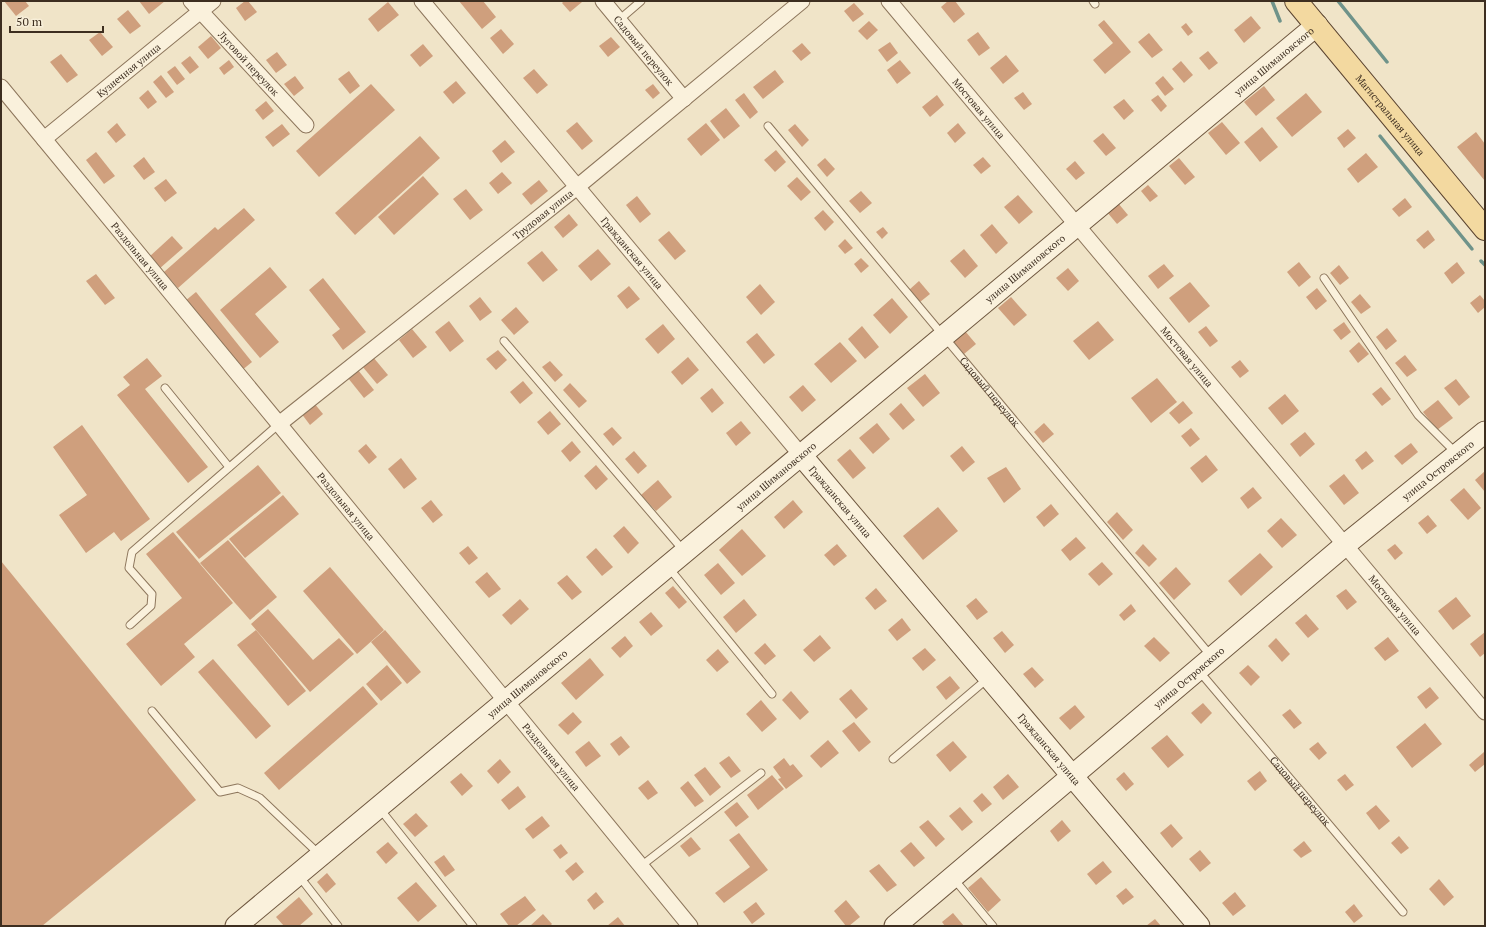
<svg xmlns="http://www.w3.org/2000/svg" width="1486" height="927" font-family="'PT Serif',serif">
<rect width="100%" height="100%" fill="#f0e4c8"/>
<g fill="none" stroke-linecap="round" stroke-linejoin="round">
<!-- stream -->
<g stroke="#6f938a" stroke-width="3.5">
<path d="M1272 1 1280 21"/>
<path d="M1338 1 1387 62"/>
<path d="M1380 136 1472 249"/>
<path d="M1481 261 1485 265"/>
</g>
</g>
<!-- building -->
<g fill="#cf9f7d">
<path d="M4 1H25L29 6 16 16Z"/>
<path d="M139 1H165L149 14Z"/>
<path d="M245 1H248L257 12 245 21 236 8Z"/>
<path d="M459 1H483L496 17 482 29Z"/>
<path d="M564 1H581L582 2 570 12 562 3Z"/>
<path d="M948 1H955L965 14 954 23 941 7Z"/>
<path d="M388 2 399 15 378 32 368 19Z"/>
<path d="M854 3 864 14 853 22 844 11Z"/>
<path d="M128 10 141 26 130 34 117 19Z"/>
<path d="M1251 16 1261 28 1244 43 1234 30Z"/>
<path d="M1104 20 1131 52 1105 74 1093 60 1113 43 1098 25Z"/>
<path d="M869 21 878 30 867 40 858 31Z"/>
<path d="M1186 23 1193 32 1188 36 1181 27Z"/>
<path d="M501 29 514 44 503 54 490 38Z"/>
<path d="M100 32 113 47 102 56 89 40Z"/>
<path d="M978 32 990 48 979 56 967 40Z"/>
<path d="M1149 33 1163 50 1152 58 1138 42Z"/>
<path d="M211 36 221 48 208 59 198 47Z"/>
<path d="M611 37 620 47 608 57 599 46Z"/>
<path d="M890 42 898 53 887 62 878 50Z"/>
<path d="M802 43 811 53 801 61 792 51Z"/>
<path d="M423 44 433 56 420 67 410 55Z"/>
<path d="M1208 51 1218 63 1209 70 1199 58Z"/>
<path d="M277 52 287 65 276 73 266 60Z"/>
<path d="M61 54 78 75 67 83 50 62Z"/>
<path d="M1006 55 1019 71 1003 84 990 68Z"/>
<path d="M190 56 199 67 190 74 181 63Z"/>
<path d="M229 60 234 67 224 75 219 68Z"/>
<path d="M900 60 911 73 897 84 887 70Z"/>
<path d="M1181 61 1193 75 1184 83 1172 69Z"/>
<path d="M175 66 185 79 177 85 167 72Z"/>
<path d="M534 69 548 85 537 94 523 78Z"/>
<path d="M775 70 784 82 763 99 753 87Z"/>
<path d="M349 71 360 86 350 94 338 79Z"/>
<path d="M161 75 174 92 166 98 153 82Z"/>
<path d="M295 76 304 88 294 96 284 84Z"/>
<path d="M1163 76 1174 89 1165 96 1155 83Z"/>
<path d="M456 81 466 93 453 104 443 92Z"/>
<path d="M371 84 395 110 319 177 296 151Z"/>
<path d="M653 84 660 93 653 99 645 90Z"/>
<path d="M1264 86 1275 100 1256 116 1244 102Z"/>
<path d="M148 90 157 102 148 109 139 98Z"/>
<path d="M1023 92 1032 104 1024 110 1014 98Z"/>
<path d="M744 93 758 112 750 119 735 100Z"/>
<path d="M1306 93 1322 112 1292 137 1276 118Z"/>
<path d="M937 95 944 105 930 117 922 107Z"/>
<path d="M1158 95 1167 106 1161 112 1151 100Z"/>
<path d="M1124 99 1134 111 1124 120 1113 107Z"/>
<path d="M266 101 274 111 263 120 255 110Z"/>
<path d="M726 108 740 126 724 139 710 121Z"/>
<path d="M577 122 593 141 582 150 566 131Z"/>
<path d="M1222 122 1240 143 1226 155 1208 133Z"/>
<path d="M117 123 126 135 116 143 107 132Z"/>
<path d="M706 123 720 140 701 156 687 139Z"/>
<path d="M958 123 966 133 955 143 947 133Z"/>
<path d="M282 124 290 134 273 147 265 137Z"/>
<path d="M795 124 809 140 802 147 788 130Z"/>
<path d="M1262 127 1278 147 1260 162 1244 142Z"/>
<path d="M1348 129 1356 138 1344 148 1337 138Z"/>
<path d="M1476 132 1485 144V181L1457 147Z"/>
<path d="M1103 133 1116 148 1106 156 1093 141Z"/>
<path d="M420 136 440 158 355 235 335 213Z"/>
<path d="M505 140 515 152 501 163 492 151Z"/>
<path d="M776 150 786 162 775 172 764 160Z"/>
<path d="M96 152 115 176 104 184 86 160Z"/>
<path d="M1366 153 1378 167 1358 183 1347 169Z"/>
<path d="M144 157 155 172 144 180 133 166Z"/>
<path d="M983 157 991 166 981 174 973 165Z"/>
<path d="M825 158 835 169 827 177 817 165Z"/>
<path d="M1179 158 1195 177 1185 185 1169 166Z"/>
<path d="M1075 161 1085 173 1076 180 1066 169Z"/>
<path d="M502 172 512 183 498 194 489 183Z"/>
<path d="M423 176 439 194 394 235 378 217Z"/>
<path d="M797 177 811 192 801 201 787 186Z"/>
<path d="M166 179 177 193 165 202 154 188Z"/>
<path d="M539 180 548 191 531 205 522 194Z"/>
<path d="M1148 185 1158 196 1150 202 1141 191Z"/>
<path d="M466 189 483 210 470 220 453 199Z"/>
<path d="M861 191 872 203 860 213 849 201Z"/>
<path d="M1018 195 1033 212 1019 224 1004 207Z"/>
<path d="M637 196 651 214 640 223 626 205Z"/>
<path d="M1405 198 1412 207 1399 217 1392 209Z"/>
<path d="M1118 203 1128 215 1117 224 1107 212Z"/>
<path d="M244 208 255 220 178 288 164 272 215 227 218 230Z"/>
<path d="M823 210 834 222 825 231 814 218Z"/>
<path d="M569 214 578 225 563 238 554 227Z"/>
<path d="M992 224 1008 243 996 254 980 235Z"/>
<path d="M883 227 888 233 882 239 876 232Z"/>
<path d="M1428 230 1435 240 1424 249 1416 240Z"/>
<path d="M669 231 686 251 675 260 658 240Z"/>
<path d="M172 236 183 248 159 269 149 257Z"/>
<path d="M845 239 853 248 845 254 838 246Z"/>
<path d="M598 249 611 264 591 281 578 266Z"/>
<path d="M964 249 978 266 965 278 950 261Z"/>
<path d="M542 251 558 270 543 282 527 263Z"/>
<path d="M861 258 869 266 861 273 854 264Z"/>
<path d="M1299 262 1311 277 1299 287 1287 272Z"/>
<path d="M1457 262 1465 273 1452 284 1444 273Z"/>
<path d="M1164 264 1174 276 1158 289 1148 276Z"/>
<path d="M1339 265 1349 278 1340 285 1330 273Z"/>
<path d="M270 267 287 287 255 314 279 342 260 358 220 310Z"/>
<path d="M1068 268 1079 281 1068 291 1056 278Z"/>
<path d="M96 274 115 298 105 305 86 281Z"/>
<path d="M323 278 366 332 343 350 332 335 340 329 309 290Z"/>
<path d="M919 281 930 294 920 302 909 290Z"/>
<path d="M1190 282 1210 306 1189 323 1169 298Z"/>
<path d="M760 284 775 302 761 315 746 297Z"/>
<path d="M629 286 640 299 627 309 617 296Z"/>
<path d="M1317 288 1327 301 1316 310 1306 297Z"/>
<path d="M196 292 252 362 241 371 185 301Z"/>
<path d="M1360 294 1371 307 1361 314 1351 302Z"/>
<path d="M1480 295 1485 301V307L1478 313 1470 303Z"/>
<path d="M480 297 492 312 480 321 469 306Z"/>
<path d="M1011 297 1027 315 1014 326 998 308Z"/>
<path d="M892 298 908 317 890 334 873 315Z"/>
<path d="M516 307 529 322 514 335 501 320Z"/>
<path d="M449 321 464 341 450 352 435 332Z"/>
<path d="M1098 321 1114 340 1089 360 1073 341Z"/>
<path d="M1344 322 1351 332 1341 340 1333 330Z"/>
<path d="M663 324 675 339 658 354 645 339Z"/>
<path d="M862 326 879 347 865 359 848 339Z"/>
<path d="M1206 326 1218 341 1210 347 1198 332Z"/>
<path d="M1387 328 1397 341 1386 350 1376 337Z"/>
<path d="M412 329 427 347 413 358 399 340Z"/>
<path d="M965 331 976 344 964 354 952 341Z"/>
<path d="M757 333 775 355 764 364 746 342Z"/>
<path d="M840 342 857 361 831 383 814 364Z"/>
<path d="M1359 342 1369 354 1358 363 1349 351Z"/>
<path d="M498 350 507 360 496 370 486 359Z"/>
<path d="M1405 355 1417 370 1407 377 1395 363Z"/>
<path d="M373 357 388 375 377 384 362 366Z"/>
<path d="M688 357 699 370 682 385 671 372Z"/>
<path d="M147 358 162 376 145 389 208 467 188 483 117 395 130 385 123 377Z"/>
<path d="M1240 360 1249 371 1240 378 1231 367Z"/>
<path d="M550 361 563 375 555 382 542 367Z"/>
<path d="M358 370 374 390 364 398 348 378Z"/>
<path d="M925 374 940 393 923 407 907 388Z"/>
<path d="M1157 378 1177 402 1151 423 1131 398Z"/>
<path d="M1456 379 1470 397 1459 406 1444 388Z"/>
<path d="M523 381 533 393 520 404 510 392Z"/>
<path d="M570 383 587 401 579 408 563 390Z"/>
<path d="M803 385 816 400 802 412 789 397Z"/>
<path d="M1381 387 1391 399 1382 406 1372 394Z"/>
<path d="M712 388 724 403 712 413 700 398Z"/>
<path d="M1285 394 1299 411 1282 425 1268 408Z"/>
<path d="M1438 400 1453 418 1437 430 1423 412Z"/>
<path d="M1183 401 1193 413 1179 424 1169 413Z"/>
<path d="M314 403 323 414 310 425 301 413Z"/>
<path d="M901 403 915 420 903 430 889 414Z"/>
<path d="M550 411 561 424 548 435 537 422Z"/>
<path d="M741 421 751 433 736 446 726 433Z"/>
<path d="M877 423 890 439 873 454 859 438Z"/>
<path d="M1044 423 1054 434 1043 443 1034 432Z"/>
<path d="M82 425 150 519 121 541 114 532 86 553 59 515 87 495 53 447Z"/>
<path d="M612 427 622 438 613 446 603 434Z"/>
<path d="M1191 428 1200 439 1190 447 1181 436Z"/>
<path d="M1305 432 1315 444 1300 457 1290 444Z"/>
<path d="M572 441 581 452 570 462 561 451Z"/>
<path d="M1411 443 1418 452 1402 465 1394 456Z"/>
<path d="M366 444 377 457 369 464 358 451Z"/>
<path d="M962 446 975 462 963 472 950 456Z"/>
<path d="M850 449 866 468 853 479 837 460Z"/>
<path d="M634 451 647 466 638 474 625 459Z"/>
<path d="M1366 451 1374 461 1362 470 1355 460Z"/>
<path d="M1206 455 1218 470 1202 483 1190 468Z"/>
<path d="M401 458 417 479 404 489 388 469Z"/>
<path d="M258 465 281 493 199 559 176 532Z"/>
<path d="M596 465 608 479 596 490 584 476Z"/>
<path d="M1006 467 1021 489 1004 503 987 478Z"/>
<path d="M1485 471V492L1475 480Z"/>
<path d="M1344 474 1359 493 1344 505 1329 486Z"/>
<path d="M658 480 672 497 656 511 641 495Z"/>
<path d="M1253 487 1262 498 1248 509 1240 498Z"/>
<path d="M1464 488 1481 508 1468 520 1450 500Z"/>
<path d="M283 495 299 514 245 558 229 539Z"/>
<path d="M431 500 443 515 433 523 421 508Z"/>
<path d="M793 500 803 512 784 529 774 517Z"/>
<path d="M1051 504 1059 514 1044 527 1036 517Z"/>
<path d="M938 507 958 531 923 560 903 536Z"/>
<path d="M1117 512 1133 530 1123 540 1107 522Z"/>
<path d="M1428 515 1437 526 1427 534 1418 523Z"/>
<path d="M1281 518 1297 535 1282 548 1267 531Z"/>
<path d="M624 526 639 543 628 554 613 536Z"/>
<path d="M742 529 766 556 742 576 719 550Z"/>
<path d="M173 532 233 603 184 644 195 657 161 686 126 644 182 598 146 554Z"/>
<path d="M1076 537 1086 548 1070 561 1061 550Z"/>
<path d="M228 540 277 597 250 620 200 563Z"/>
<path d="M837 544 847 556 834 566 824 555Z"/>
<path d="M1143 544 1157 559 1149 567 1135 553Z"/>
<path d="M1395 544 1403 553 1395 560 1387 550Z"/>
<path d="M468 546 478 558 469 565 459 553Z"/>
<path d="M596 548 613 567 602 576 586 557Z"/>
<path d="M1260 553 1273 567 1241 596 1228 581Z"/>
<path d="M1 561 196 800 42 926H1Z"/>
<path d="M1102 562 1113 574 1099 586 1088 574Z"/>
<path d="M718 563 735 583 721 595 704 575Z"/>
<path d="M330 567 384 630 357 654 303 591Z"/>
<path d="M1176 567 1191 584 1174 600 1159 583Z"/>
<path d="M487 572 501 589 489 598 475 582Z"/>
<path d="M567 575 582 592 572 600 557 583Z"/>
<path d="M673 586 687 602 679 609 665 593Z"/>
<path d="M876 588 887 601 875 610 865 598Z"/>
<path d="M1346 589 1357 602 1347 610 1336 596Z"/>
<path d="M1456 597 1471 616 1453 630 1438 611Z"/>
<path d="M976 598 988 612 977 620 966 606Z"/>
<path d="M520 599 529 609 511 625 502 615Z"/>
<path d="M744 599 757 615 736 633 723 617Z"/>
<path d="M1131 604 1136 611 1124 621 1119 615Z"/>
<path d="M268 609 313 660 339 638 354 654 310 692 251 624Z"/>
<path d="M651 612 663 626 651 636 639 622Z"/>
<path d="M1306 614 1319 629 1308 638 1295 623Z"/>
<path d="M902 618 911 630 897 641 888 630Z"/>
<path d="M256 630 306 691 288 706 237 645Z"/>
<path d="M385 630 421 672 407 684 371 642Z"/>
<path d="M1002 631 1014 645 1005 653 993 638Z"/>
<path d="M1485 632V653L1480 657 1470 644Z"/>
<path d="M820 635 831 648 814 662 803 650Z"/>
<path d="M625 636 633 646 620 658 611 648Z"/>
<path d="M1154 637 1170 653 1160 662 1144 646Z"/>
<path d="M1388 637 1399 651 1385 661 1374 648Z"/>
<path d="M1276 638 1290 654 1282 662 1268 646Z"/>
<path d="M765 643 776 656 765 665 754 653Z"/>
<path d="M925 648 936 660 923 671 912 658Z"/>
<path d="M718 649 729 662 717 672 706 660Z"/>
<path d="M590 658 604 675 576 700 561 683Z"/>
<path d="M213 659 271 726 256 739 198 672Z"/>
<path d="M387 665 402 683 381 701 366 684Z"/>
<path d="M1248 665 1260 677 1251 686 1239 673Z"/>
<path d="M1032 667 1044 680 1035 688 1023 674Z"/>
<path d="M950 676 960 688 946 700 936 687Z"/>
<path d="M363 686 378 704 279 790 264 773Z"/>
<path d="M1430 687 1439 698 1426 709 1417 697Z"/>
<path d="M851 689 868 709 856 719 839 699Z"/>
<path d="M791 691 809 712 800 720 782 700Z"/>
<path d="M761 700 777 719 762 732 746 714Z"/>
<path d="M1203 703 1212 713 1201 724 1191 713Z"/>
<path d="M1075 705 1085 717 1070 730 1059 718Z"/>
<path d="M1290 709 1302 723 1294 729 1282 715Z"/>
<path d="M573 712 582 722 568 735 558 725Z"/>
<path d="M854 722 871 742 859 752 842 731Z"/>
<path d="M1425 723 1442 744 1412 768 1396 747Z"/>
<path d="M1167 735 1184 755 1168 768 1151 748Z"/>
<path d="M621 736 630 747 619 756 610 744Z"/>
<path d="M828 740 839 753 821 768 810 756Z"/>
<path d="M589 741 601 756 586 767 575 752Z"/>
<path d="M953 741 967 757 950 772 936 755Z"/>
<path d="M1318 742 1327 753 1319 760 1309 749Z"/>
<path d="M1484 752 1485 764 1475 772 1469 765Z"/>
<path d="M729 756 741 771 731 778 719 763Z"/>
<path d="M784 758 790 766 793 764 803 776 786 789 778 779 781 778 773 767Z"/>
<path d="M500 759 511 772 498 784 487 771Z"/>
<path d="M705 767 721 787 710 796 694 775Z"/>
<path d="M1260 771 1267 781 1255 791 1247 781Z"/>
<path d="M1124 772 1134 784 1126 791 1116 779Z"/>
<path d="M461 773 473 786 462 796 450 782Z"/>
<path d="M1008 774 1019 787 1003 800 993 787Z"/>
<path d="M1345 774 1354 785 1346 791 1337 780Z"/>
<path d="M772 775 784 789 758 810 747 795Z"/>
<path d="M648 780 658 793 648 800 638 788Z"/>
<path d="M688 781 704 801 695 807 680 788Z"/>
<path d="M518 786 526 797 509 810 501 800Z"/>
<path d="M982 793 992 804 982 812 973 801Z"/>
<path d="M737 802 749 817 736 827 724 812Z"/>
<path d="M1376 805 1390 821 1379 830 1366 813Z"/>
<path d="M960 807 973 822 962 831 949 816Z"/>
<path d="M416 813 428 826 415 837 403 824Z"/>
<path d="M542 816 550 826 533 839 525 829Z"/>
<path d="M928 820 945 839 936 847 919 827Z"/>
<path d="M1062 820 1071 831 1058 842 1050 831Z"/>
<path d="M1171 824 1183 838 1172 848 1160 833Z"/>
<path d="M739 833 768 870 724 903 715 893 750 867 729 840Z"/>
<path d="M1399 836 1409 848 1401 854 1391 843Z"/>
<path d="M691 837 701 849 689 857 680 846Z"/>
<path d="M1304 841 1312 851 1301 858 1293 850Z"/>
<path d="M388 842 398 853 386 864 376 852Z"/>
<path d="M911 842 925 858 914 867 900 851Z"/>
<path d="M561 844 568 853 560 859 553 850Z"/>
<path d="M1200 850 1211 863 1200 872 1189 859Z"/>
<path d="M444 855 455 870 445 877 434 862Z"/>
<path d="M1103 861 1112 872 1096 885 1087 874Z"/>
<path d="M576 862 584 872 573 881 565 871Z"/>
<path d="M879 864 897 885 887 892 869 871Z"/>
<path d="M327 873 336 884 326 893 317 882Z"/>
<path d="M981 877 1001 900 988 912 968 888Z"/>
<path d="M1439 879 1454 897 1444 906 1429 889Z"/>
<path d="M416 882 437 906 418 922 397 898Z"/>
<path d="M1126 888 1134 897 1123 905 1116 896Z"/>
<path d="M596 892 604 902 594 910 587 900Z"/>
<path d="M1235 892 1246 906 1233 916 1222 903Z"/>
<path d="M525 896 536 910 516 926H509L500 914Z"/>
<path d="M299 897 313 914 299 926H284L276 917Z"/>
<path d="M846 900 860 917 849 926H846L834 911Z"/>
<path d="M756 902 765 914 752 924 743 912Z"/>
<path d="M1354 904 1363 916 1354 923 1345 912Z"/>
<path d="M953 913 964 926H945L942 922Z"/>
<path d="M543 914 552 924 550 926H530Z"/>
<path d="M618 917 625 926H607Z"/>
<path d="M1155 919 1161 926H1146Z"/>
</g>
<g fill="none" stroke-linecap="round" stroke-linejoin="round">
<defs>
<g id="lane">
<path d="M1093 1 1095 4"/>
<path d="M619 20 641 1"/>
<path id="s1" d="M768 126 1211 656"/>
<path d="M1324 278 1418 415 1456 453"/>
<path d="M504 341 683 550"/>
<path d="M165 388 229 467"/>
<path d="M669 568 772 694"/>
<path d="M130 625 151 606 152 594 129 568 132 552 279 424"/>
<path id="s2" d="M1199 671 1403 912"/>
<path d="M152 711 220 792 238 788 260 798 319 854"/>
<path d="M893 759 987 679"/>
<path d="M380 809 473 926"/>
<path d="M641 866 761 773"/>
<path d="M299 876 338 926"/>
<path d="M954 879 993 926"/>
</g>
<g id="street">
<path id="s3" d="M191 1 306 125"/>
<path id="s4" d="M422 1 801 455"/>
<path id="s5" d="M603 1 684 99"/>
<path id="s6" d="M889 1 1485 712"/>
<path id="s7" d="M1 87 279 424 690 926"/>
<path id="s8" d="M44 139 213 1"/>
<path id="s9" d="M279 424 577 187 802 1"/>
</g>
<g id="secondary">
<path id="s10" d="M801 455 1199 926"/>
<path id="s11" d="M236 926 1317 25"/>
<path id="s12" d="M895 926 1345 545 1485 432"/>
</g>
<g id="primary">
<path id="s13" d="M1296 1 1485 229"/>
</g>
</defs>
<!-- lane casing -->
<use href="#lane" stroke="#8d765c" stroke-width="9"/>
<!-- street casing -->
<use href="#street" stroke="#8d765c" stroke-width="17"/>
<!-- secondary casing -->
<use href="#secondary" stroke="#6f573f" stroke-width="23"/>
<!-- primary casing -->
<use href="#primary" stroke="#5b4430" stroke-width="24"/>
<!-- lane -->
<use href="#lane" stroke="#faf1dc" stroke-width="7"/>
<!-- street -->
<use href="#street" stroke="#faf1dc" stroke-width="15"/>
<!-- secondary -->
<use href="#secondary" stroke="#faf1dc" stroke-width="21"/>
<!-- primary -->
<use href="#primary" stroke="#f3d9a0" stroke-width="22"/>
</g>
<g text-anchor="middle" stroke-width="3" stroke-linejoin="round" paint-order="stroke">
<!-- street labels -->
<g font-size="10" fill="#3d2e20" stroke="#f7eed8">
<text dy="4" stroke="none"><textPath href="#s5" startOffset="64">Садовый переулок</textPath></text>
<text dy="4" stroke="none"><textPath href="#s11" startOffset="1351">улица Шимановского</textPath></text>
<text dy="4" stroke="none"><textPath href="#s3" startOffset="85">Луговой переулок</textPath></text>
<text dy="4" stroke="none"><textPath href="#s8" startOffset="109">Кузнечная улица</textPath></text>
<text dy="4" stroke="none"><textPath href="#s6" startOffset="140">Мостовая улица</textPath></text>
<text dy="4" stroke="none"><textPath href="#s13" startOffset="148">Магистральная улица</textPath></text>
<text dy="4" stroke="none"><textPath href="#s9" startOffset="337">Трудовая улица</textPath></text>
<text dy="4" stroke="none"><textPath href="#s4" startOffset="328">Гражданская улица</textPath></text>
<text dy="4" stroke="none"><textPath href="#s7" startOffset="219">Раздольная улица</textPath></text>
<text dy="4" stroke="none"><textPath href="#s11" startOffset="1027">улица Шимановского</textPath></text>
<text dy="4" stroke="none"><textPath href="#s6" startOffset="464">Мостовая улица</textPath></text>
<text dy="4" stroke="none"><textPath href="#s1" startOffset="346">Садовый переулок</textPath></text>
<text dy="4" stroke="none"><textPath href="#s12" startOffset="709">улица Островского</textPath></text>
<text dy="4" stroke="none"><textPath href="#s11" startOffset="703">улица Шимановского</textPath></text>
<text dy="4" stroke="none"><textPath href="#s10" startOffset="61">Гражданская улица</textPath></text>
<text dy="4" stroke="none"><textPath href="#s7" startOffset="543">Раздольная улица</textPath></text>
<text dy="4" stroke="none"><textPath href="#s6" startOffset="788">Мостовая улица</textPath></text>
<text dy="4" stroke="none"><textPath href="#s12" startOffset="385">улица Островского</textPath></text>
<text dy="4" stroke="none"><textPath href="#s11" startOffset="379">улица Шимановского</textPath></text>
<text dy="4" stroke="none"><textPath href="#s10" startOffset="385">Гражданская улица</textPath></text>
<text dy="4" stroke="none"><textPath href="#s7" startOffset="867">Раздольная улица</textPath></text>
<text dy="4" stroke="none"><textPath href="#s2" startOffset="157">Садовый переулок</textPath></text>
</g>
</g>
<!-- border -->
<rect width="1486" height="927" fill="none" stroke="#3d2e20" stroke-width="4"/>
<!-- scale -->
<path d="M10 26v6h93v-6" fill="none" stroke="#3d2e20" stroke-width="2"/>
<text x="16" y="26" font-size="12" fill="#3d2e20" stroke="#f7eed8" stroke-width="3" paint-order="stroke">50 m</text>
</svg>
